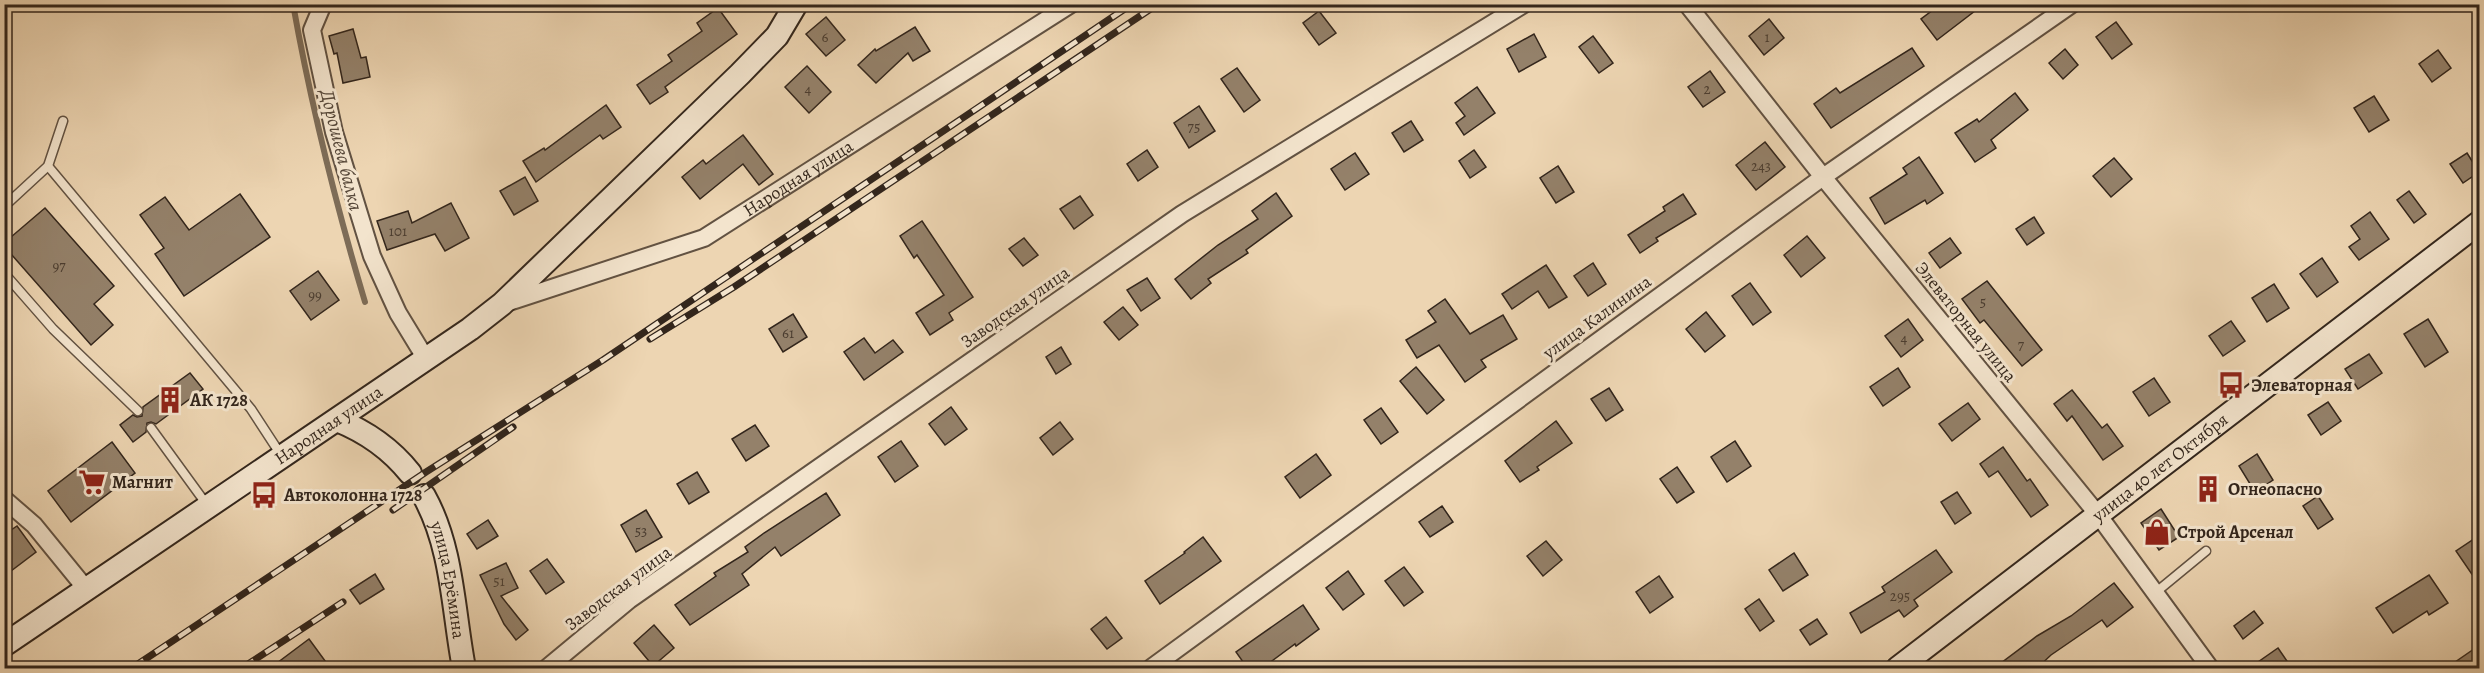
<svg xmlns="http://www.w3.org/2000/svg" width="2484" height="673" font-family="Alegreya,serif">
<rect width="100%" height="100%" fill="#edd5b2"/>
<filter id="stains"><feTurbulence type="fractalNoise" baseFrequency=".00333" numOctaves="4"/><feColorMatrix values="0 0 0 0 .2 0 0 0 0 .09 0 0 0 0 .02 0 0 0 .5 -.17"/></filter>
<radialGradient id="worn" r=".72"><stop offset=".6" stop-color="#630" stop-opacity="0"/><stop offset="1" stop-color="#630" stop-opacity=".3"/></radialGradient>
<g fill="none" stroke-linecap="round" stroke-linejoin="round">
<!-- stream -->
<path stroke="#7d6c57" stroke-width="6" d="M293 4C311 105 336 205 365 302"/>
</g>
<!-- building -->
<g fill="#94816a" stroke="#33261c" stroke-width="1.5">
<path d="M1941 4H1984L1937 40 1921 19Z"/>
<path d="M718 8 737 34 665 87 668 92 650 104 637 85 672 61 668 55 702 31 697 23Z"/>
<path d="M1319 11 1336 33 1319 45 1303 23Z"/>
<path d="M826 17 845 40 826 56 806 34Z"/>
<path d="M1769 19 1784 38 1764 55 1749 36Z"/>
<path d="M2116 22 2132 44 2112 59 2096 37Z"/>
<path d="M915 27 930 51 913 61 908 53 876 83 858 65 875 49 876 51Z"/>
<path d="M353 29 361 58 366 57 370 77 343 83 337 53 334 54 329 36Z"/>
<path d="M1534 34 1546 57 1519 72 1507 49Z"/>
<path d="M1593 36 1613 63 1599 73 1579 47Z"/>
<path d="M1912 48 1924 66 1831 128 1814 104 1836 88 1840 93Z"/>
<path d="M2065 49 2078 65 2063 79 2049 63Z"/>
<path d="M2438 50 2451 68 2432 82 2419 64Z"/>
<path d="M807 66 831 92 809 113 785 87Z"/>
<path d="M1237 68 1260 100 1244 112 1221 79Z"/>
<path d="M1710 71 1725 92 1703 107 1688 87Z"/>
<path d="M1477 87 1495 113 1464 135 1456 123 1465 116 1455 103Z"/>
<path d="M2015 93 2028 110 1991 140 1996 148 1975 162 1955 133 1977 119 1979 122Z"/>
<path d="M2374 96 2389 120 2369 132 2354 108Z"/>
<path d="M606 105 621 127 603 139 600 135 536 182 523 161 544 148 545 150Z"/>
<path d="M1199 106 1215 131 1189 148 1174 123Z"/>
<path d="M1411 121 1423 140 1404 152 1392 133Z"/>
<path d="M743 135 773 174 759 185 743 164 700 199 682 177 703 160 706 164Z"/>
<path d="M1765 142 1785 167 1756 190 1736 165Z"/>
<path d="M1147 150 1158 167 1138 181 1127 164Z"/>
<path d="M1474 150 1486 167 1470 178 1459 161Z"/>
<path d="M1355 153 1369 174 1345 190 1331 169Z"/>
<path d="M2467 153 2479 172 2463 183 2450 164Z"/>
<path d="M1919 157 1943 193 1927 204 1925 200 1885 224 1870 198 1907 174 1903 168Z"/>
<path d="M2114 158 2132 179 2111 197 2093 176Z"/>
<path d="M1558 166 1574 192 1556 203 1540 178Z"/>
<path d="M525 177 538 201 514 215 500 191Z"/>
<path d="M2409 191 2426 214 2414 223 2397 200Z"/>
<path d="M1276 193 1292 216 1246 250 1248 253 1208 279 1211 283 1191 299 1175 279 1218 245 1258 219 1252 211Z"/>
<path d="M240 194 270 237 184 296 155 254 164 248 140 215 165 197 189 230Z"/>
<path d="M1683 194 1696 214 1656 238 1658 241 1640 253 1628 235 1665 211 1663 207Z"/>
<path d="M1080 196 1093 215 1074 229 1060 209Z"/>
<path d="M451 203 469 238 445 251 435 234 387 250 377 221 408 211 412 223Z"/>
<path d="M45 208 114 286 94 304 113 325 91 345 4 246V243Z"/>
<path d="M2370 212 2389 239 2359 260 2349 247 2360 239 2351 226Z"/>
<path d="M2034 217 2044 233 2027 245 2016 229Z"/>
<path d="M922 221 973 297 949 313 953 320 930 335 916 313 944 295 917 255 914 258 900 236Z"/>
<path d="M1807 236 1825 258 1801 277 1784 255Z"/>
<path d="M1024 238 1038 255 1023 266 1009 249Z"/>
<path d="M1950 238 1961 253 1940 268 1929 253Z"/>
<path d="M2322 258 2338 282 2317 297 2300 274Z"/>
<path d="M1593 263 1606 284 1588 296 1574 276Z"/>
<path d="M1546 265 1567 297 1549 308 1538 291 1512 309 1502 294Z"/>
<path d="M318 271 339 300 311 320 290 291Z"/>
<path d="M1147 278 1160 298 1141 311 1127 290Z"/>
<path d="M1987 281 2042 350 2022 366 1984 320 1980 323 1962 299Z"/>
<path d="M1750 283 1771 312 1753 325 1732 296Z"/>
<path d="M2274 284 2289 308 2267 322 2252 298Z"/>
<path d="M1445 299 1470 334 1503 315 1517 339 1481 360 1486 367 1465 382 1439 345 1417 358 1406 340 1436 322 1428 311Z"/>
<path d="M1123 307 1138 325 1119 340 1104 322Z"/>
<path d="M1706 312 1725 336 1705 352 1686 329Z"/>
<path d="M793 314 807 337 783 352 769 329Z"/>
<path d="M1908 319 1923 340 1901 357 1885 336Z"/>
<path d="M2428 319 2448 352 2425 367 2404 334Z"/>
<path d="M2231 321 2245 341 2223 356 2209 336Z"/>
<path d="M864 338 875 353 893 340 903 352 864 380 844 352Z"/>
<path d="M1061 347 1071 364 1056 374 1046 357Z"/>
<path d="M2369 354 2382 373 2358 389 2345 369Z"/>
<path d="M1416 367 1444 400 1427 414 1400 381Z"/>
<path d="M1898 368 1910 387 1883 406 1870 387Z"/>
<path d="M190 373 203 389 156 424 151 422 147 423 146 432 133 442 120 425 133 415 137 417 142 416 143 407Z"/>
<path d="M2154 378 2170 402 2149 416 2133 392Z"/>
<path d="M1609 388 1623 410 1606 421 1591 399Z"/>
<path d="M2072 390 2102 428 2107 424 2123 446 2103 460 2072 416 2067 421 2054 404Z"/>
<path d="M2328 402 2341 421 2321 435 2308 415Z"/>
<path d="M1968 403 1980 419 1952 441 1939 424Z"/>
<path d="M951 407 967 429 945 445 929 424Z"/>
<path d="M1381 408 1398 432 1381 444 1364 420Z"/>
<path d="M1556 421 1572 443 1537 467 1539 470 1520 482 1505 461Z"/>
<path d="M1060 422 1073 439 1053 455 1040 438Z"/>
<path d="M755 425 769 446 746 461 732 439Z"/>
<path d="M901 441 918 466 895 482 878 457Z"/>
<path d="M1735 441 1751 466 1727 482 1711 457Z"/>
<path d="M112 442 135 473 71 522 48 491Z"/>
<path d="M2003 447 2027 481 2030 479 2048 505 2031 517 1998 471 1989 477 1980 464Z"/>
<path d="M1316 454 1331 475 1300 498 1285 477Z"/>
<path d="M2257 454 2273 480 2255 492 2239 466Z"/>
<path d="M1677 467 1694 492 1677 503 1660 479Z"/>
<path d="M697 472 709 492 689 504 677 484Z"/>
<path d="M1957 492 1971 513 1955 524 1941 502Z"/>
<path d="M826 493 840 515 781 556 775 547 742 574 749 585 690 625 675 605 716 576 714 573 748 552 745 547 764 533Z"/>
<path d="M2318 496 2333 519 2318 529 2303 506Z"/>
<path d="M1442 506 1453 522 1430 537 1419 522Z"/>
<path d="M2161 509 2179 537 2159 550 2141 523Z"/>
<path d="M646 510 662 537 636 552 621 525Z"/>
<path d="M488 520 498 536 477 549 467 534Z"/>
<path d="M17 526 36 552 11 571 4 562V535Z"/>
<path d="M2480 535V586L2456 551Z"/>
<path d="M1203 537 1221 561 1160 604 1145 581 1185 553 1184 552Z"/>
<path d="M1546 541 1562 560 1543 576 1527 556Z"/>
<path d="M1936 550 1952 572 1914 600 1918 606 1904 617 1899 610 1861 633 1850 613 1885 592 1882 587Z"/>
<path d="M1794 553 1808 575 1783 591 1769 570Z"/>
<path d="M547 559 564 582 546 594 530 571Z"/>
<path d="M506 563 518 588 501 596 528 630 516 640 504 624 480 575Z"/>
<path d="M1404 567 1423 592 1404 606 1385 581Z"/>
<path d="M1348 571 1364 594 1343 610 1326 588Z"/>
<path d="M375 574 384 589 360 604 350 590Z"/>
<path d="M2429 575 2448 603 2429 615 2427 611 2393 633 2376 608Z"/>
<path d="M1659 576 1673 597 1650 613 1636 592Z"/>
<path d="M2114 583 2133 607 2107 627 2102 620 2051 655 2036 669H1993L2037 636 2071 616Z"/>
<path d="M1759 599 1774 621 1760 631 1745 609Z"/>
<path d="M1303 605 1319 629 1296 646 1295 644 1261 669H1248L1236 652Z"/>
<path d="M2254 611 2263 623 2243 639 2234 626Z"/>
<path d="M1106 617 1122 638 1107 649 1091 629Z"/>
<path d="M1817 619 1827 634 1810 645 1800 630Z"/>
<path d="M654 625 674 648 653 666 634 643Z"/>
<path d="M309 639 331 669H269Z"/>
<path d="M2278 648 2287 661 2277 669H2248Z"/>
<path d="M2474 649 2480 657V669H2445Z"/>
</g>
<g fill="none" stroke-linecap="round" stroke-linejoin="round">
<defs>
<g id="lane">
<path d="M48 166 251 409 281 455"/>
<path d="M9 202 48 166 63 121"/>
<path d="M4 273 53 329 138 411"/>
<path d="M151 428 207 505"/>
<path d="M2155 593 2206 551"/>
</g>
<g id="street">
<path d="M323 4 312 30 334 132 372 256 398 313 426 359"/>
<path d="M1687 4 1823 177 2099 516 2210 668"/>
<path id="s1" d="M506 303 704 238 1071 4"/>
<path d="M4 499 34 525 87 590"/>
<path d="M547 668 629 600 1182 214 1524 4"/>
<path d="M1151 668 1823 177 2072 4"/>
</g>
<g id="secondary">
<path d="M337 420C367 432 390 448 410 473"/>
<path id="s2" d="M424 496C453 548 453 611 464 668"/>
<path id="s3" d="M4 645 470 329 502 304 740 74 777 36 796 4"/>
<path id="s4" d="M1898 668 2480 222"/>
</g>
</defs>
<!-- lane casing -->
<use href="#lane" stroke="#625242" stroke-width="11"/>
<!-- street casing -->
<use href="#street" stroke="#625242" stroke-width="20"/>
<!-- secondary casing -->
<use href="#secondary" stroke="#33261c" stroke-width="26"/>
<!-- lane -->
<use href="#lane" stroke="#f3e4cd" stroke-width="8"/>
<!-- street -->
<use href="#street" stroke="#f3e4cd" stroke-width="16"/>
<!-- secondary -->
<use href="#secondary" stroke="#f3e4cd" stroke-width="22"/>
<defs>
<g id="rail">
<path d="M650 339 734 287 1158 4"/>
<path d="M393 510 513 427"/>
<path d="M132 668 426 472 603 360 1132 4"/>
<path d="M242 668 343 602"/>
</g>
</defs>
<!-- rail casing -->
<use href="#rail" stroke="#33261c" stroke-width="7"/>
<!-- rail -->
<use href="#rail" stroke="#f3e4cd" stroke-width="4.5" stroke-dasharray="14" stroke-linecap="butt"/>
</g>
<!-- icons -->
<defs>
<symbol id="bus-bare" viewBox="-9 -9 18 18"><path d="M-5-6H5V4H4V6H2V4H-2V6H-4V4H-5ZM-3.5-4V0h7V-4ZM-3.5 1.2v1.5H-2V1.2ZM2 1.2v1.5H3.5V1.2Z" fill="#8f2418" stroke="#f3e4cd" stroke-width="2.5" paint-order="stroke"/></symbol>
<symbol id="building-bare" viewBox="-9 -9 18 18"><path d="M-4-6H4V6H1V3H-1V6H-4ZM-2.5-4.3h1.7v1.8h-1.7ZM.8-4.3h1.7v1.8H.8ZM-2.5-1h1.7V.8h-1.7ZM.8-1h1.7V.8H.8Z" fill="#8f2418" stroke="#f3e4cd" stroke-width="2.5" paint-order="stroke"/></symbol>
<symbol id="supermarket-bare" viewBox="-9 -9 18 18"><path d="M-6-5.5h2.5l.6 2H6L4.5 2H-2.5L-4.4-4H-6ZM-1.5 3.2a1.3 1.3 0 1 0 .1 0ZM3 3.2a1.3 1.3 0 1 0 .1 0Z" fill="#8f2418" stroke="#f3e4cd" stroke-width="2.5" paint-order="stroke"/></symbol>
<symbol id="shop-bare" viewBox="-9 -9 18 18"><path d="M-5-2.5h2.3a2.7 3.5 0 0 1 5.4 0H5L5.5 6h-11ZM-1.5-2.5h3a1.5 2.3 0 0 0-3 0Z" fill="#8f2418" stroke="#f3e4cd" stroke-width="2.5" paint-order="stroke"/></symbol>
</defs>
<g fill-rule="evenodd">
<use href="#bus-bare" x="2212" y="366" width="38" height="38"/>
<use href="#building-bare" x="151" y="381" width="38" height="38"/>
<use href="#supermarket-bare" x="73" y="463" width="38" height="38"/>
<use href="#building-bare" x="2189" y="470" width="38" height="38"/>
<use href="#bus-bare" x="245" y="476" width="38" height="38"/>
<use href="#shop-bare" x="2138" y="513" width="38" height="38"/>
</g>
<g text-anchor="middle" stroke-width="6" stroke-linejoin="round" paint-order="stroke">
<!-- number labels -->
<g font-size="15" fill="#4b3d30">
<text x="825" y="42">6</text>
<text x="1767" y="42">1</text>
<text x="808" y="94">4</text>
<text x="1707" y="94">2</text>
<text x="1194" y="132">75</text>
<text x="1761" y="171">243</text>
<text x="398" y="236">101</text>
<text x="59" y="271">97</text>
<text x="315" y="300">99</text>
<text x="1983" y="307">5</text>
<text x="788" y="338">61</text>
<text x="1904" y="343">4</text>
<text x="2021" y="350">7</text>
<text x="641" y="536">53</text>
<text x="499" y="586">51</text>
<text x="1900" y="601">295</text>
</g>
<!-- street labels -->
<g font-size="18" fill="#33261c" stroke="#f3e4cd">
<text dy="6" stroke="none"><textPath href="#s1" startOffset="320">Народная улица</textPath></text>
<text transform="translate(1015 307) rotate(-35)" y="6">Заводская улица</text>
<text transform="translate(1597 317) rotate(-36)" y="6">улица Калинина</text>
<text transform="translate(1966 322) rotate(51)" y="6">Элеваторная улица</text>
<text dy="6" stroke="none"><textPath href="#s3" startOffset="392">Народная улица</textPath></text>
<text dy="6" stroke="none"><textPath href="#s4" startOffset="330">улица 40 лет Октября</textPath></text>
<text dy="6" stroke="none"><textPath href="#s2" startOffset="88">улица Ерёмина</textPath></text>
<text transform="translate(618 588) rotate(-37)" y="6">Заводская улица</text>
</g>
<!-- poi labels -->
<g font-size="18" font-weight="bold" fill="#33261c" stroke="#f3e4cd" text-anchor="start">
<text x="2251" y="391">Элеваторная</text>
<text x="190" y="406">АК 1728</text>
<text x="112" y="488">Магнит</text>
<text x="2228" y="495">Огнеопасно</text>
<text x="284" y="501">Автоколонна 1728</text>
<text x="2177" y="538">Строй Арсенал</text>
</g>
<!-- water labels -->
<g font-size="20" font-style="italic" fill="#58493a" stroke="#f3e4cd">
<text transform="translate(342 150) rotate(76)" y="7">Дорошева балка</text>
</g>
</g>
<!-- margin -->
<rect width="2484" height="673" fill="none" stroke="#edd5b2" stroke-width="24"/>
<rect x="6" y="6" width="2472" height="661" fill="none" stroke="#33261c" stroke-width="3"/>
<rect x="12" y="12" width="2460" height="649" fill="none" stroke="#33261c" stroke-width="1.5"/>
<rect width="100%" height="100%" filter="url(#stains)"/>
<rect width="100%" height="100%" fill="url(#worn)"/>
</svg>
